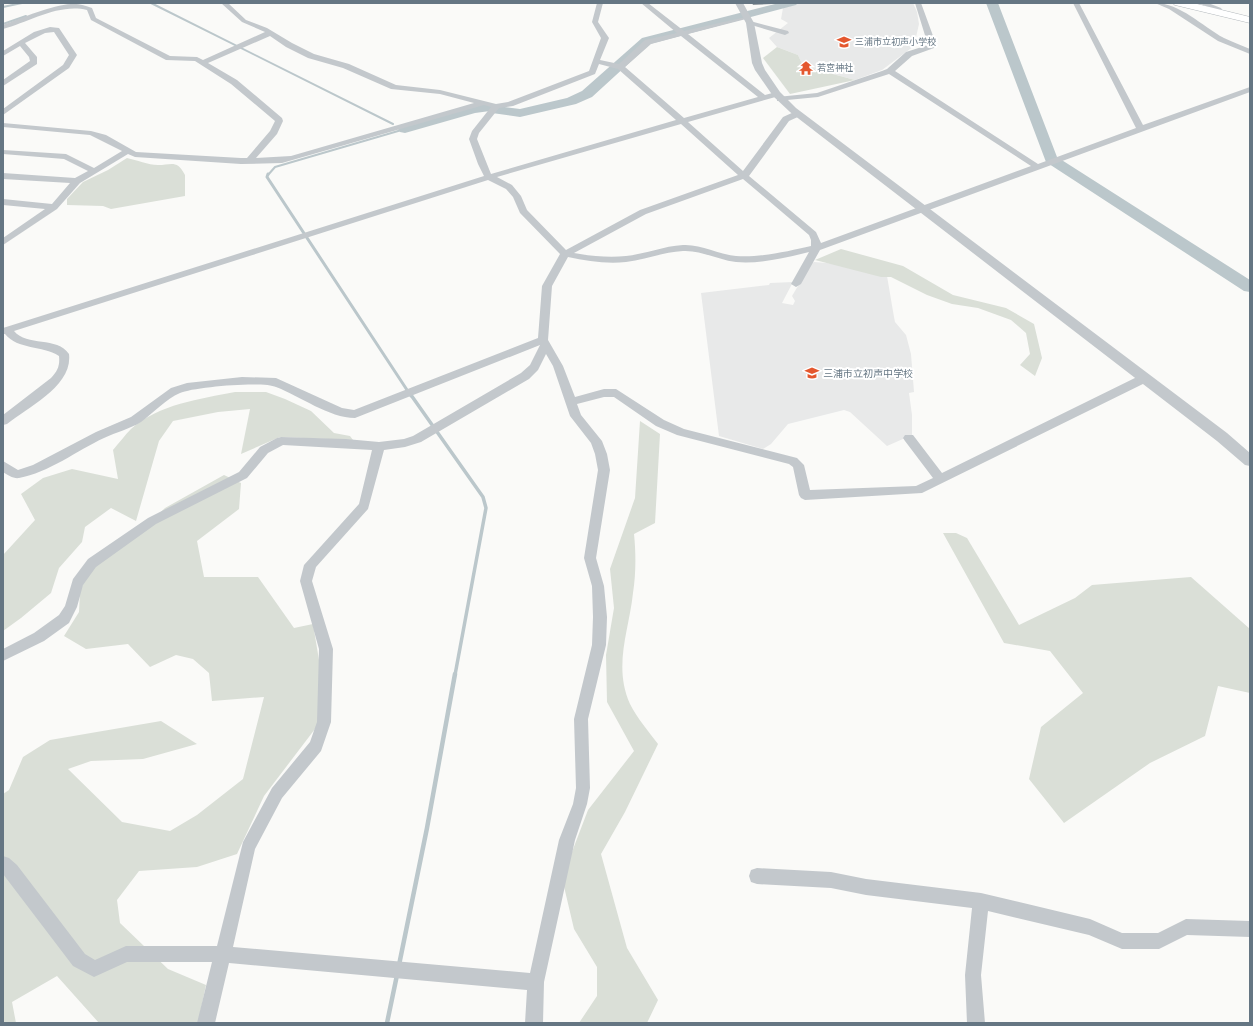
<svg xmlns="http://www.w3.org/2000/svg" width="1253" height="1026" font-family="Figtree,'Noto Sans JP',sans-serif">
<rect width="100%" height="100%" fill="#fafaf8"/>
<!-- built -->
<g fill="#e8e9e9">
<path d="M800 3H913L917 12 919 24 914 46 882 70 855 80 803 66 798 55 777 47 769 38 788 23 781 19 783 8Z"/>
<path d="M814 262 839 264 887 276 894 317 895 322 906 335 911 354 914 392 909 393 912 415V435L887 446 850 412 844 410 788 424 771 444 763 449 719 436 701 293 769 285 770 283 793 282 782 303 793 305 795 301 792 296 811 264Z"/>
</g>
<!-- green -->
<g fill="#dadfd7">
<path d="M777 47 798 55 803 66 855 80 790 94 763 58Z"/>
<path d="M127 158C137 160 148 165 158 165 171 165 177 159 185 175V196L111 209 103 206 67 205V199L83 182 108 170Z"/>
<path d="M841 249 903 266 953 295 1006 308 1034 324 1042 358 1035 376 1020 365 1030 354 1026 333 1011 320 978 308 952 304 927 295 891 277H881L815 260Z"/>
<path d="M235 392H266L285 399 311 411 334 433 350 436 353 440 280 437 241 454 250 409 218 412 173 421 159 441 136 521 111 508 85 527 82 542 59 568 51 593 21 618 3 631V555L35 520 21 494 43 478 72 469 118 479 113 450C119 443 125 435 131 429 159 404 200 399 235 392Z"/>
<path d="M640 421 660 434 655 523 634 534C636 553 636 574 633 593 629 631 613 666 630 704 637 718 649 732 658 744L625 812 601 854 627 948 658 1000 647 1023H579L597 996V967L574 929 562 878 588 810 634 751 607 702 606 655 614 608 610 569 635 498Z"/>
<path d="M224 475 241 483 239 509 197 541 204 577H258L294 628 313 624 321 672 318 725 264 796 237 854 197 867 139 871 117 900 120 923 168 969 206 985 198 1023H99L57 976 12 1002 16 1023H3V794L9 790 23 757 50 740 161 721 197 744 143 759 91 761 68 769 122 822 170 831 197 815 243 779 264 697 212 701 209 673 193 659 176 655 150 667 128 644 86 649 64 636 79 612 80 592 88 571 147 525 165 508Z"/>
<path d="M943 533H956L967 538 1019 625 1075 598 1092 585 1191 577 1250 629V693L1218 686 1205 736 1150 763 1064 823 1029 779 1041 727 1083 693 1050 651 1004 643Z"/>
</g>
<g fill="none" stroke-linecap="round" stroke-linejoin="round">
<!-- stream-far3 -->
<g stroke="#bbc7cb" stroke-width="2">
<path d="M151 3 393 124"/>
<path d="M3 7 22 3"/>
<path d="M3 24 26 16"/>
<path d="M268 175 275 167 405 129"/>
</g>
<!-- stream-far2 -->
<path stroke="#bbc7cb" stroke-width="3" d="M268 174 267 177 411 396"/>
<!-- stream-far1 -->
<path stroke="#bbc7cb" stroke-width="3.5" d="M411 395 483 497 486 508 455 675"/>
<!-- stream -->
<g stroke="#bbc7cb" stroke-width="4.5">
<path d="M399 965 427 828 455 674"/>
<path d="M387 1023 397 975"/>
</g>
<!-- river -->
<g fill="#bbc7cb" fill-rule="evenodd">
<path d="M779 3H798L796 5 650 44 592 97 576 104 520 117 492 113 490 110 492 107 497 106 520 109 567 98 582 91 642 38Z"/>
<path d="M986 3H998L1057 157 1250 280V292L1244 291 1046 162Z"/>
<path d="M485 104 490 105 492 108 490 111 475 113 405 133 400 132 398 129 400 126 469 106Z"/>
</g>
<defs>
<path id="trunk" d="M1173 3H1193L1250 17V23L1175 5Z"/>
</defs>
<!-- trunk casing -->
<use href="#trunk" stroke="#b4b9bd" stroke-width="1"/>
<!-- minor -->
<g fill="#c3c8cc" fill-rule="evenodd">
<path d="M221 3H228L246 20 267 28 292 43 314 54 349 64 396 85 440 90 496 104 508 102 589 71 601 38 592 22 597 3H603L598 22 609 38 600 60 619 64 645 40 677 33 641 3H648L684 31 750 16V18L688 34 765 95 776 92 780 94 779 96 688 122 743 171 783 117 794 112H800V116L789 121 749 176 816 232 821 243 1031 166 889 74 818 97 777 101V97L817 93 882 71 887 69 906 52 928 45 915 3H921L936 44 934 48 912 56 895 71 1038 164 1136 128 1073 3H1079L1143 125 1250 87V92L820 250 801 284 796 287 791 284 809 252C786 258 759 264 736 262 718 260 701 250 683 251 663 252 645 260 626 262 606 264 587 261 568 257L552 286 548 340 563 366 575 397 604 389H616L664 420 684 429 797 458 804 465 810 490 916 486 933 478 905 441 903 438 905 435H913L942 473 1141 375H1149L1150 378 1149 381 922 493 805 500 801 498 799 495 793 467 789 464 677 435 656 426 614 397H604L577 404 581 415 602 441 607 454 610 470 596 558 604 586 607 617 606 645 588 719 590 788 587 804 575 840 544 982 543 1023H525L527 990 229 963 215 1023H197L212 962H127L94 977 73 966 3 874V856L9 858 17 865 85 954 95 960 126 946H217L243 842 272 788 310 742 317 722 319 649 300 581 304 565 359 504 372 450 283 445 268 453 247 478 156 524 96 567 83 585 77 607 69 623 44 641 3 661V649L34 633 59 615 65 606 73 579 88 559 148 518 239 472 260 447 277 438 281 437 346 439 379 442 404 439 413 436 521 373 530 365 540 345 355 418C329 418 300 396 276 387 263 381 194 387 180 393 166 399 153 413 141 422 130 429 116 432 104 438 78 450 48 473 19 478 14 479 7 475 3 472V461L18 470 33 465 96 432 131 417 171 388 187 383 242 377 276 378 342 408 354 410 538 338 542 286 560 254 520 213 513 197 506 189 488 180 14 331C27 347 57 336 69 354 73 386 28 407 7 424L3 425V415L51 378C58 371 60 365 59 356 42 345 18 350 5 334H3V328L484 176 478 164 469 139 472 131 491 107 484 105 282 163 241 164 135 157 128 154 80 183 57 209 3 245V238L45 209 3 205V199L52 204 70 183 3 179V173L75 178 88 171 64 159 3 154V150L66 154 94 168 122 151 90 135 3 127V123L91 131 106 135 136 152 241 158H247L270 131 275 121 231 84 195 61 166 60 91 20 87 10C59 3 29 22 3 29V25C22 18 52 5 71 4 79 3 85 6 92 8L96 18 170 56 197 57 203 60 265 32 242 22ZM270 36 286 47 308 58 343 68 391 89 440 94 474 103 291 156 256 158 277 134 283 121 282 118 237 80 208 63ZM681 36 758 97 684 118 625 67 651 44ZM599 64 618 69 676 120 491 174 477 139 479 133 499 108 513 106 595 74ZM681 124 738 175 640 210 566 250 527 210 521 196 512 185 497 177ZM743 179 809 235 811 240V246C789 251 759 258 736 256 717 254 701 244 683 245 664 246 645 254 626 256 609 258 591 256 574 253L646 214ZM546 354 553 366 570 416 591 443 595 454 598 470 584 558 592 586 593 617 592 645 574 719 576 788 573 804 559 840 530 973 233 947 255 849 282 798 321 751 331 722 333 649 312 581 316 567 368 509 384 450 405 447 421 442 529 379 538 370Z"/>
<path d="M1155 3C1180 3 1202 26 1224 38 1232 42 1241 45 1250 49V54L1218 41 1169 9Z"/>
<path d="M1198 3H1208L1221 8 1224 13 1219 14 1216 10Z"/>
<path d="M750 21 788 31 789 33 785 35 748 24 746 23Z"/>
<path d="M50 27 59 28 77 55 69 68 3 115V109L63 65 69 55 54 32 45 33 25 43 37 57V64L3 86V80L30 61 29 57 20 46 3 56V51L34 32Z"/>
<path d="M757 868 831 872 866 879 981 893 1090 919 1122 933H1158L1186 919 1250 921V937L1187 935 1159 949H1122L1089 935 988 911 981 975 985 1023H967L965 975 972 908 866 895 831 888 757 884 751 882 749 876 751 870Z"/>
</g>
<!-- tertiary -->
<path fill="#c3c8cc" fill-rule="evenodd" d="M735 3H743L754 23 762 63 765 70 780 92 796 108 1227 433 1250 453V466L1245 465 1217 441 790 112 773 96 755 70 752 63 746 23Z"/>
<!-- trunk -->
<use href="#trunk" fill="#fff" fill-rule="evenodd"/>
</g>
<!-- wall -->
<path fill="#929a9f" d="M752 3H772V4L753 5Z"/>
<!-- icons -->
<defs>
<symbol id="school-bare" viewBox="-9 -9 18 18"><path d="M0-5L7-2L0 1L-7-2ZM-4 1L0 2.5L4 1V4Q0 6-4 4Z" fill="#e4572e" stroke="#fff" stroke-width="2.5" paint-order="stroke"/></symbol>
<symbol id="temple-bare" viewBox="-9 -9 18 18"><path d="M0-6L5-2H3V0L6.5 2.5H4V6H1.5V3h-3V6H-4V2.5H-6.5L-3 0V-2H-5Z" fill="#e4572e" stroke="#fff" stroke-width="2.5" paint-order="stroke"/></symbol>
</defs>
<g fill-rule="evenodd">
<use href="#school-bare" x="834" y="32" width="20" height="20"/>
<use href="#temple-bare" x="796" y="58" width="20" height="20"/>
<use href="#school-bare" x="802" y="363" width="20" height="20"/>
</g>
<g text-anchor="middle" stroke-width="4" stroke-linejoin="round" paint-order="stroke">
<!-- far-poi labels -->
<g font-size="9" fill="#657683" stroke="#fff" text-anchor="start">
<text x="855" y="45">三浦市立初声小学校</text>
<text x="817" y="71">若宮神社</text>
</g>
<!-- poi labels -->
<g font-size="10" fill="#657683" stroke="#fff" text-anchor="start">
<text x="823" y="377">三浦市立初声中学校</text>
</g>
</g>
<!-- border -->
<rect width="1253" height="1026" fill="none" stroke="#657683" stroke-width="8"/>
</svg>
